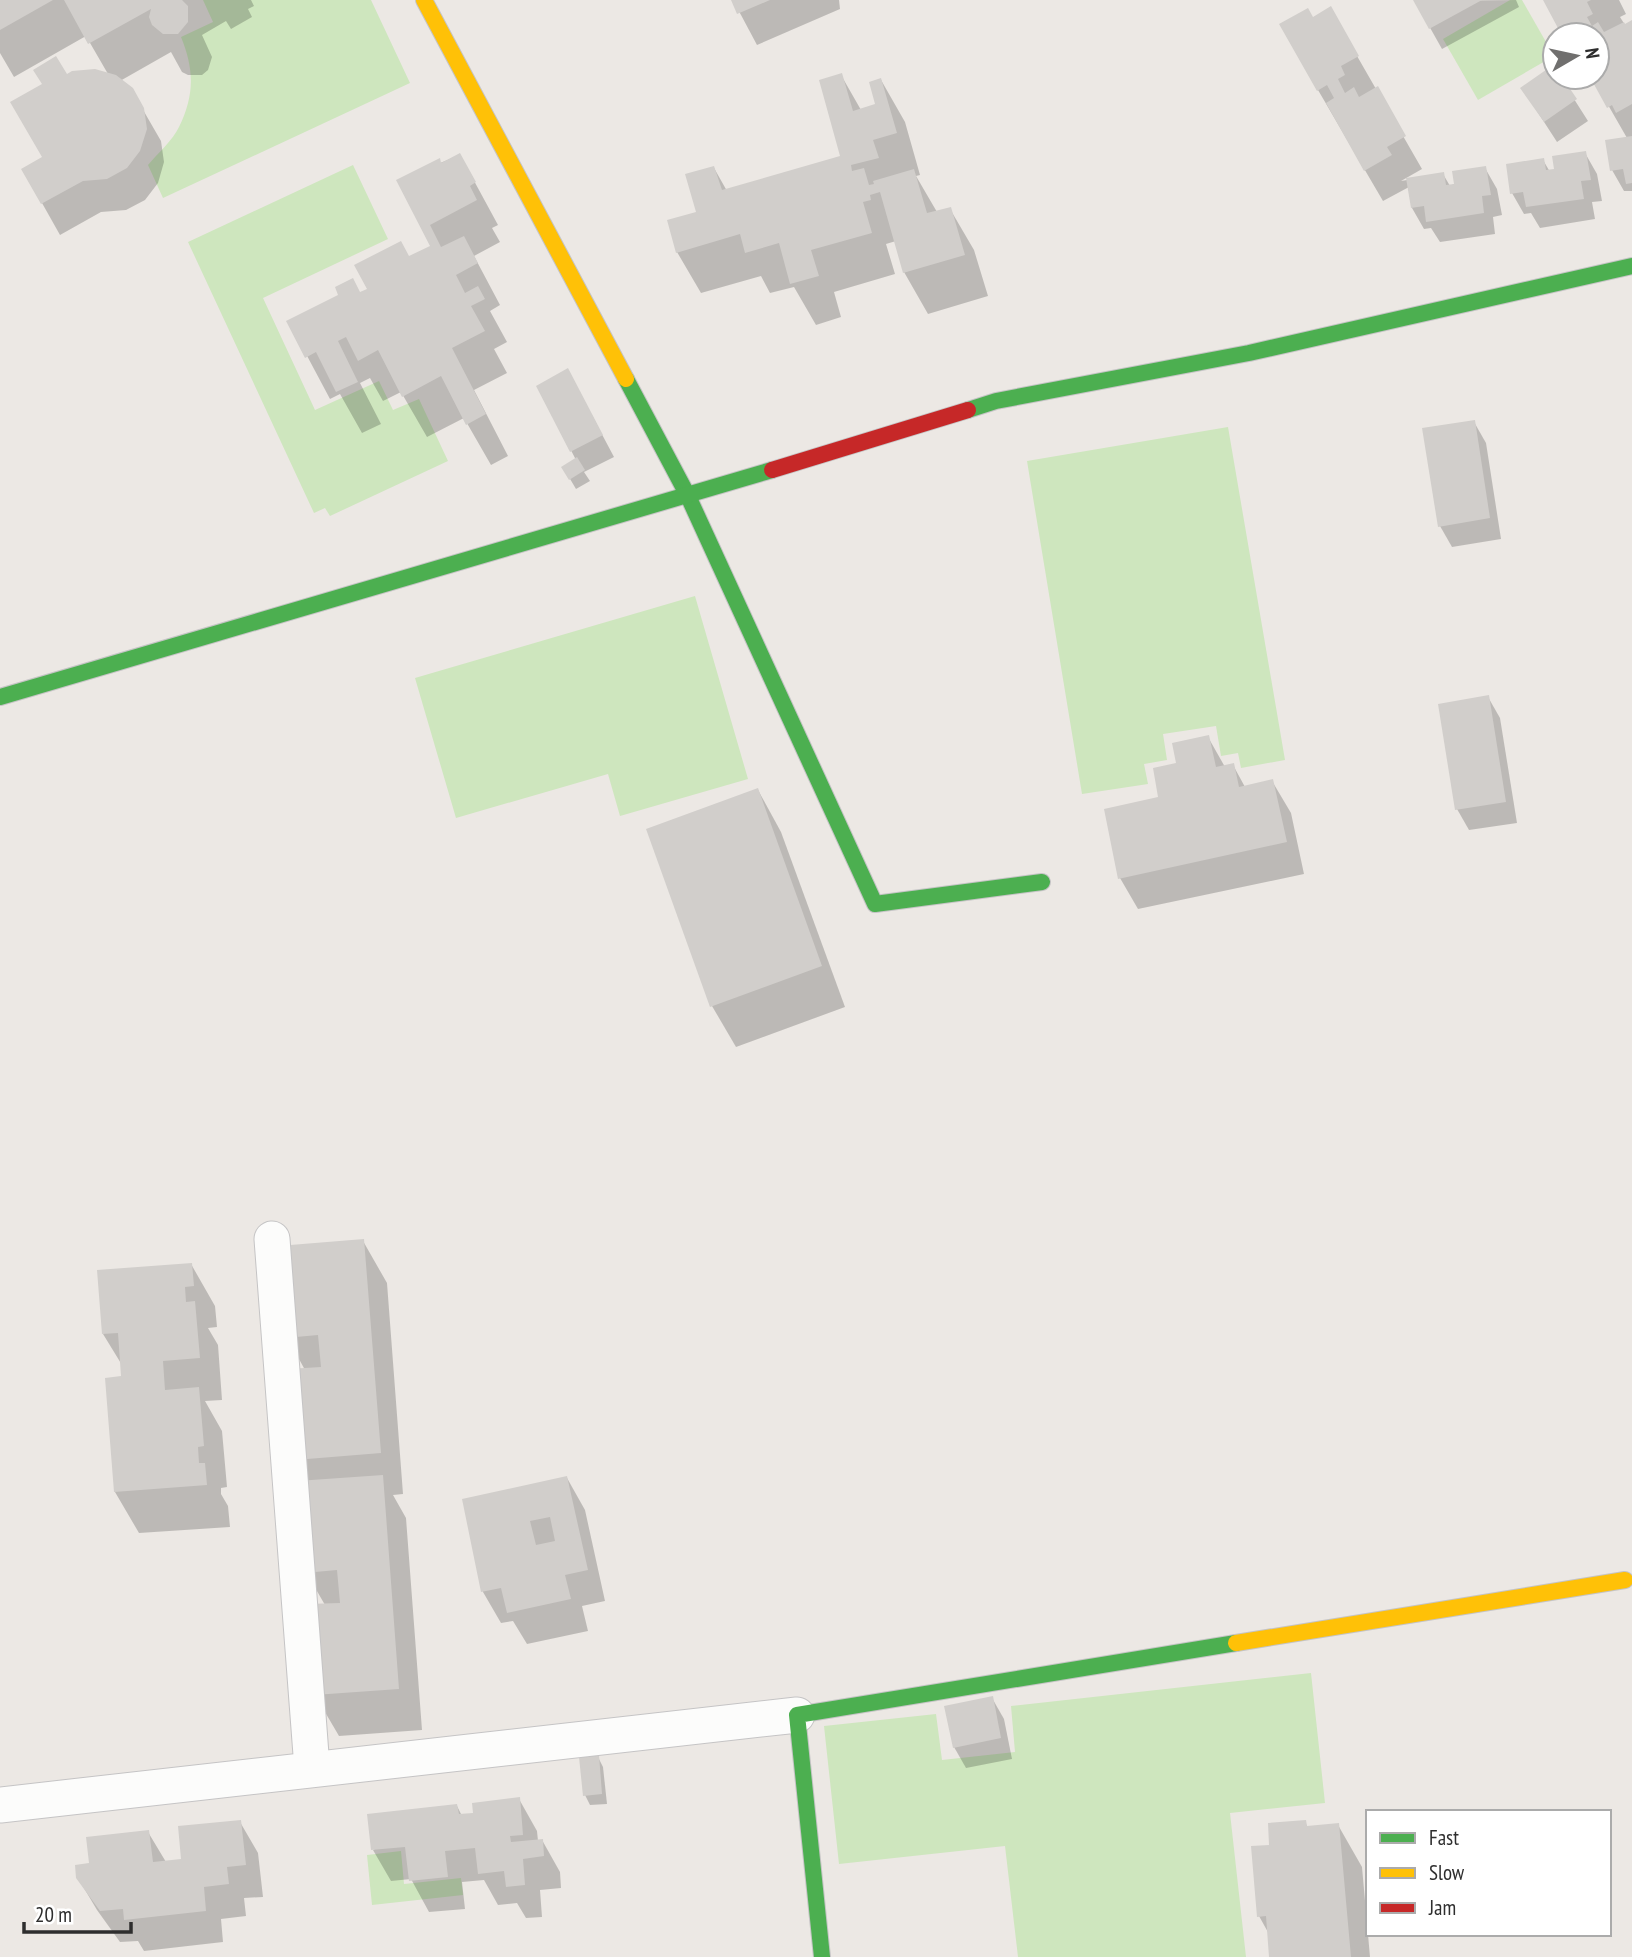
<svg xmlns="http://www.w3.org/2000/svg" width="1632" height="1957" font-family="'PT Sans Narrow',sans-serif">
<rect width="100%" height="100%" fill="#ece8e4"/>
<!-- green -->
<g fill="#cee6be">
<path d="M203 0H371L410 83 163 198 148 165C158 153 173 140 179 127 195 94 194 69 181 37L213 22Z"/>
<path d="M1510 0H1522L1554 56 1478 100 1443 39Z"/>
<path d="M353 165 388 239 263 298 315 410 379 381 393 410 419 399 448 461 330 516 325 508 314 513 188 242Z"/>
<path d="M1228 427 1285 760 1241 768 1238 753 1221 756 1216 726 1163 734 1167 760 1144 764 1148 784 1082 794 1027 461Z"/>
<path d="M695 596 748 779 620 816 608 774 456 818 415 678Z"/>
<path d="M1311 1673 1325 1803 1230 1813 1246 1957H1018L1005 1846 839 1864 824 1726 936 1714 942 1760 1015 1752 1011 1706Z"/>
<path d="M401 1851 404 1884 461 1878 463 1895 372 1905 367 1855Z"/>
</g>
<!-- shadow -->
<g fill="#0003">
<path d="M0 0H251L254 6 248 9 252 17 231 29 226 21 202 35 212 57 208 70 202 75H188L182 72 171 52 120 81 131 89 161 141 164 162 158 183 145 200 126 210 101 212 60 235 42 203 44 85 66 77 108 74 86 36 14 77 0 53Z"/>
<path d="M733 0H839L840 9 757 45Z"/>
<path d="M1516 0 1519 7 1442 49 1415 1Z"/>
<path d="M1545 0H1619L1626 14 1620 17 1625 25 1632 21V191H1624L1612 170 1627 138 1592 77H1597V35H1564Z"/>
<path d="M1330 9 1422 169 1401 181 1443 174 1450 186 1485 168 1497 189 1502 215 1493 217 1495 234 1440 242 1431 228 1424 229 1412 208 1409 187 1383 201 1318 90 1312 19Z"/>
<path d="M1553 67 1555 77H1560L1588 121 1557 142 1522 88Z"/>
<path d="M841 75 861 110 878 106 881 80 905 122 920 175 916 176 937 212 950 209 974 250 988 296 928 314 904 272 896 241 886 244 895 274 834 292 841 317 816 325 794 287 770 293 761 276 701 293 677 252 698 213 714 168 727 191 842 157Z"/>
<path d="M1585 153 1597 174 1602 201 1592 202 1595 219 1540 228 1531 213 1524 214 1512 193 1543 160 1550 172Z"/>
<path d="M460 155 498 225 492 228 500 242 474 256 500 305 490 311 507 342 494 349 507 373 474 390 508 456 491 465 464 418 427 437 401 392 383 401 370 378 360 383 381 424 362 433 340 394 330 399 289 322 369 290 409 258 432 247 398 180Z"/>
<path d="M538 386 579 391 614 457 584 472 590 481 576 489 563 467 576 460Z"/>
<path d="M1474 422 1486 443 1501 539 1452 547 1440 526Z"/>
<path d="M1488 697 1500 718 1517 823 1469 830 1457 809Z"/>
<path d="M1208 737 1225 767 1233 765 1245 787 1272 781 1291 813 1304 874 1138 909 1120 878 1178 764Z"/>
<path d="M758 790 781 832 845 1007 736 1047 712 1006Z"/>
<path d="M363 1241 387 1283 403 1494 393 1495 406 1518 422 1730 339 1736 315 1695 325 1605 306 1572 309 1482 297 1459 305 1370 287 1337Z"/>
<path d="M191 1264 215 1306 217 1327 208 1328 218 1345 222 1400 205 1401 222 1431 227 1487 221 1488V1494L228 1506 230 1527 139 1533 115 1492 107 1379 123 1378 122 1365 103 1334Z"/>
<path d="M567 1478 585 1510 605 1601 582 1606 588 1631 527 1644 513 1621 501 1623 483 1592 464 1500Z"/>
<path d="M992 1698 1004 1719 1012 1759 966 1768 954 1747Z"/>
<path d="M598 1757 603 1767 607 1804 590 1805 585 1795Z"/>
<path d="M519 1799 537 1831 538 1841 542 1840 560 1872 561 1888 540 1890 542 1917 526 1918 517 1903 498 1905 484 1880 462 1882 465 1909 429 1912 411 1879 391 1881 373 1850 457 1806 462 1816 475 1814Z"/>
<path d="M240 1822 258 1853 263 1897 244 1898 246 1916 221 1919 223 1942 144 1951 138 1941 120 1942 97 1910 78 1878 91 1865 148 1832 166 1862 183 1860Z"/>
<path d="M1305 1822 1308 1828 1338 1825 1362 1867 1370 1957H1271L1269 1934 1259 1916 1271 1846Z"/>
</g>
<!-- building -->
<g fill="#d1cecb" fill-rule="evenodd">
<path d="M0 0H53L0 30Z"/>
<path d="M64 0H182L188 6V22L178 34H163L152 25 149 17 151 9 88 44Z"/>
<path d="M731 0H770L737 14Z"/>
<path d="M1413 0H1482L1429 29Z"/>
<path d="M1543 0H1591L1587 2 1593 14 1587 17 1592 26 1598 22 1604 32 1624 22 1625 24 1632 20V104L1616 113 1612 105 1607 108 1590 77H1597V35H1573L1568 25 1559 30Z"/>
<path d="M1331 6 1359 56 1341 66 1345 75 1338 79 1345 93 1354 87 1359 97 1378 86 1406 136 1387 147 1392 155 1364 171 1326 103 1334 98 1327 85 1317 91 1279 24 1308 8 1313 17Z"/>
<path d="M56 56 67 74 72 71 95 69 116 75 133 88 144 108 147 129 140 151 127 168 107 179 83 181 41 204 21 169 42 157 10 102 42 84 33 70Z"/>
<path d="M1553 65 1555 77H1562L1577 99 1544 122 1520 88Z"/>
<path d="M842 73 853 111 875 104 869 82 881 78 897 133 873 140 879 158 851 165 852 171 864 168 869 185 874 184 873 181 914 169 927 213 951 207 965 255 903 273 880 192 870 195 871 200 863 202 872 233 811 250 819 276 790 284 779 243 745 253 740 234 676 253 667 220 696 212 685 174 714 166 722 190 840 156 819 80Z"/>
<path d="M1632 136V183L1626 184 1623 169 1610 171 1605 140Z"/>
<path d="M1586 151 1591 180 1581 181 1584 199 1526 207 1523 192 1510 194 1506 164 1544 158 1546 170 1554 169 1552 156Z"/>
<path d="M460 153 476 182 470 186 477 200 430 225 441 247 464 236 478 263 456 275 465 293 478 286 485 299 471 306 485 331 452 348 486 414 466 425 441 376 402 397 378 350 358 361 346 337 338 341 358 382 336 392 316 352 305 358 286 321 338 295 335 287 353 278 360 292 367 289 354 265 401 241 409 256 430 246 396 180 440 158 441 163Z"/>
<path d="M1486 166 1491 195 1482 196 1484 213 1426 222 1424 206 1411 208 1406 178 1444 172 1446 185 1454 184 1452 171Z"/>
<path d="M568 368 603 435 570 452 536 386Z"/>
<path d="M1475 420 1490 518 1438 527 1422 428Z"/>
<path d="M577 457 585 470 569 480 561 467Z"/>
<path d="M1489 695 1506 802 1455 810 1438 704Z"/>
<path d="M1209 735 1216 767 1234 763 1239 787 1273 779 1287 842 1118 879 1104 809 1158 797 1153 768 1176 763 1172 743Z"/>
<path d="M758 788 822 966 710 1007 646 829Z"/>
<path d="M364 1239 381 1453 295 1460 288 1369 321 1367 318 1335 285 1338 278 1246Z"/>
<path d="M192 1263 194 1286 185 1287 186 1302 195 1301 200 1358 163 1361 165 1390 199 1387 204 1446 198 1447 199 1463H205L207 1485 114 1492 105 1378 121 1376 118 1333 102 1334 97 1270Z"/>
<path d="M383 1475 399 1689 314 1695 307 1604 340 1603 337 1570 304 1573 297 1481Z"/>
<path d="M567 1476 588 1570 565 1575 571 1599 507 1613 501 1588 481 1592 462 1499ZM550 1517 555 1541 536 1545 530 1521Z"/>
<path d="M993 1696 1001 1738 953 1748 944 1706Z"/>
<path d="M599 1755 602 1794 583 1796 579 1757Z"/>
<path d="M520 1797 523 1835 510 1836 511 1842 543 1839 544 1856 523 1859 525 1885 506 1887 504 1871 478 1874 475 1848 445 1851 448 1877 409 1881 405 1847 371 1850 367 1814 457 1804 459 1814 473 1813 472 1803Z"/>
<path d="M241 1820 246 1865 227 1867 229 1884 204 1887 206 1911 124 1920 123 1909 100 1911 76 1878 75 1865 89 1863 86 1837 149 1830 153 1862 181 1859 178 1826Z"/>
<path d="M1306 1820 1307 1826 1339 1823 1351 1957H1269L1266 1916 1257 1917 1251 1846 1269 1845 1268 1823Z"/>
</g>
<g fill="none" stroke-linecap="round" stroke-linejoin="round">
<defs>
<g id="street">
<path d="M272 1239 312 1768"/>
<path d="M0 1805 797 1715"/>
</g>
<g id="fast">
<path d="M626 379 688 496 875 904 1042 882"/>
<path d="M968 410 996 401 1249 353 1632 266"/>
<path d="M0 697 772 470"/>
<path d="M822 1957 797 1715 1236 1643"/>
</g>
<g id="slow">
<path d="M424 0 626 379"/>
<path d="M1236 1643 1625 1580"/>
</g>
<path id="jam" d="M772 470 968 410"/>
</defs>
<!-- street casing -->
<use href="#street" stroke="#c5c4c5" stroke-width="37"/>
<!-- fast casing -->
<use href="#fast" stroke="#c5c4c5" stroke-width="18"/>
<!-- slow casing -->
<use href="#slow" stroke="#c5c4c5" stroke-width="18"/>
<!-- jam casing -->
<use href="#jam" stroke="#c5c4c5" stroke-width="18"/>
<!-- street -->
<use href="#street" stroke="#fcfcfb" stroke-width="35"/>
<!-- fast -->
<use href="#fast" stroke="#4caf50" stroke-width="16"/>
<!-- slow -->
<use href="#slow" stroke="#ffc107" stroke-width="16"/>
<!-- jam -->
<use href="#jam" stroke="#c62828" stroke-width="16"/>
</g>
<!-- legend -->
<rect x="1366" y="1810" width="245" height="126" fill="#ffffff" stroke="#ababab" stroke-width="2"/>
<rect x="1380" y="1833" width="35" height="10" fill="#4caf50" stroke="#ababab" stroke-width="2"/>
<text x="1429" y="1845" font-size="21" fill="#2e2e2e">Fast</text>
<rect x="1380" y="1868" width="35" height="10" fill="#ffc107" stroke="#ababab" stroke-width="2"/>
<text x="1429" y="1880" font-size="21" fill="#2e2e2e">Slow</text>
<rect x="1380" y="1903" width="35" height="10" fill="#c62828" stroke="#ababab" stroke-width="2"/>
<text x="1429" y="1915" font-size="21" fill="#2e2e2e">Jam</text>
<!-- north arrow -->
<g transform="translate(1576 56) rotate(81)"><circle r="33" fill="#ffffff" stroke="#ababab" stroke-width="2"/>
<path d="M0-5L12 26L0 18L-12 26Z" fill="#706f6e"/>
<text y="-10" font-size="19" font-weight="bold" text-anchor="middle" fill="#2e2e2e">N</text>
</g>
<!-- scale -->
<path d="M24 1922v10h107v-10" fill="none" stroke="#2e2e2e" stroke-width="3.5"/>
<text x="35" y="1922" font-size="21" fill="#2e2e2e" stroke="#ffffff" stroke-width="5" paint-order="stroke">20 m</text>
</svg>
